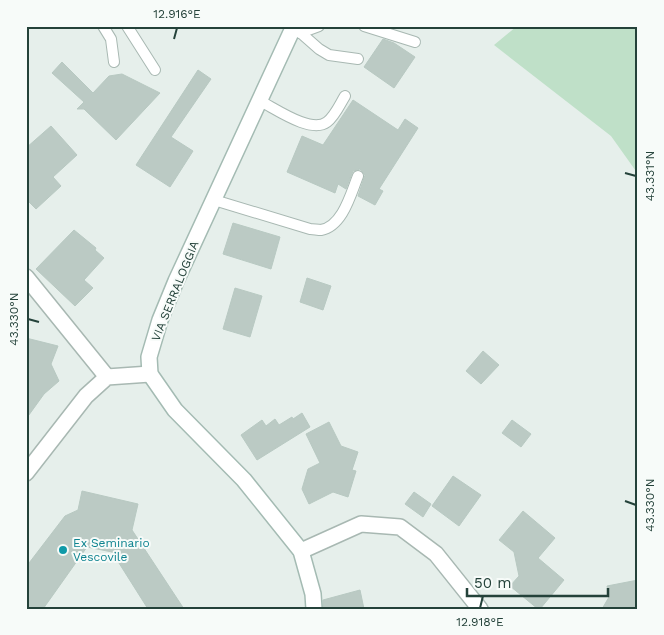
<svg xmlns="http://www.w3.org/2000/svg" width="664" height="635" font-family="'Work Sans',sans-serif">
<rect width="100%" height="100%" fill="#e6efeb"/>
<!-- green -->
<path fill="#bfe0c8" d="M517 26H638V174L611 136 494 45Z"/>
<!-- building -->
<g fill="#bbcac4" stroke="#b8c9c2">
<path d="M383 39 394 43 415 57 394 88 364 67Z"/>
<path d="M62 62 93 93 109 76 122 74 160 93 116 140 84 109H77L84 102 52 73Z"/>
<path d="M198 70 211 79 171 137 193 151 170 187 136 165Z"/>
<path d="M353 100 398 130 405 119 418 128 379 189 383 191 375 205 358 196 365 175 360 169 353 171 346 189 338 184 335 193 287 172 302 136 323 145Z"/>
<path d="M51 126 77 155 53 177 61 186 36 209 26 199V148Z"/>
<path d="M233 223 280 237 271 269 223 254Z"/>
<path d="M74 230 96 248 95 250 104 258 84 280 93 288 75 306 36 269Z"/>
<path d="M307 278 331 286 323 310 300 302Z"/>
<path d="M235 288 262 296 250 337 223 329Z"/>
<path d="M26 338 58 346 51 364 59 381 44 394 26 419Z"/>
<path d="M483 351 499 365 481 384 466 371Z"/>
<path d="M302 413 310 427 257 460 241 435 262 420 266 426 275 419 279 425 292 417 293 419Z"/>
<path d="M512 420 531 434 521 447 502 433Z"/>
<path d="M329 422 341 446 358 452 352 470 356 471 348 497 333 492 309 504 302 489 308 469 320 463 306 434Z"/>
<path d="M453 476 481 495 459 526 432 506Z"/>
<path d="M82 491 138 504 132 530 184 609H148L112 552 87 547 43 609H26V567L65 516 78 510Z"/>
<path d="M414 492 431 504 423 517 405 504Z"/>
<path d="M523 511 555 538 538 558 564 580 540 609H538L510 586 519 576 514 552 499 540Z"/>
<path d="M638 580V607L602 609 609 597 607 586Z"/>
<path d="M360 590 364 609H323V600Z"/>
</g>
<g fill="none" stroke-linecap="round" stroke-linejoin="round">
<defs>
<g id="lane">
<path d="M103 26 111 39 114 62"/>
<path d="M127 26 155 70"/>
<path d="M364 26 415 42"/>
<path d="M294 27 319 49 329 55 358 59"/>
<path d="M300 33 319 26"/>
<path d="M260 101C276 109 311 134 327 122 335 116 340 104 345 96"/>
<path d="M214 200 310 229C313 229 318 230 321 230 343 226 351 193 358 176"/>
</g>
<g id="street">
<path d="M26 277 107 377"/>
<path d="M26 473 86 396 107 377 150 374"/>
<path d="M301 551 361 524 400 527 436 554 480 609"/>
</g>
<path id="secondary" d="M294 26 176 281 160 320 149 357 150 374 175 410 244 480 301 551 313 594 314 609"/>
</defs>
<!-- lane casing -->
<use href="#lane" stroke="#a8b8b2" stroke-width="12"/>
<!-- street casing -->
<use href="#street" stroke="#a8b8b2" stroke-width="18"/>
<!-- secondary casing -->
<use href="#secondary" stroke="#a4bbb3" stroke-width="18"/>
<!-- lane -->
<use href="#lane" stroke="#fff" stroke-width="10"/>
<!-- street -->
<use href="#street" stroke="#fff" stroke-width="15"/>
<!-- secondary -->
<use href="#secondary" stroke="#fff" stroke-width="15"/>
</g>
<!-- ticks -->
<path fill="none" stroke="#24423a" stroke-width="2" d="M174 39 177 28M625 173 636 176M28 319 39 322M625 501 636 505M480 608 483 596"/>
<!-- markers -->
<circle fill="#0f9aa8" stroke="#f7fbf9" stroke-width="2" cx="63" cy="550" r="5"/>
<g text-anchor="middle" stroke-width="4" stroke-linejoin="round" paint-order="stroke">
<!-- street labels -->
<g font-size="12" fill="#24423a" stroke="#f7fbf9">
<text transform="translate(175 291) rotate(-68)" y="4">VIA SERRALOGGIA</text>
</g>
<!-- culture labels -->
<g font-size="12" fill="#0d838f" stroke="#f7fbf9" text-anchor="start">
<text x="73" y="547">Ex Seminario<tspan x="73" dy="14">Vescovile</tspan></text>
</g>
</g>
<!-- border -->
<rect width="664" height="635" fill="none" stroke="#f7fbf9" stroke-width="55"/>
<!-- scale -->
<path d="M467 588v8h141v-8" fill="none" stroke="#24423a" stroke-width="2.5"/>
<text x="474" y="588" font-size="15" fill="#24423a" stroke="#f7fbf9" stroke-width="4" paint-order="stroke">50 m</text>
<rect x="28" y="28" width="608" height="580" fill="none" stroke="#24423a" stroke-width="2"/>
<g font-size="12" text-anchor="middle" fill="#24423a">
<text x="177" y="18">12.916°E</text>
<text transform="translate(650 176) rotate(-90)" y="4">43.331°N</text>
<text transform="translate(14 319) rotate(-90)" y="4">43.330°N</text>
<text transform="translate(650 505) rotate(-90)" y="4">43.330°N</text>
<text x="480" y="626">12.918°E</text>
</g>
</svg>
